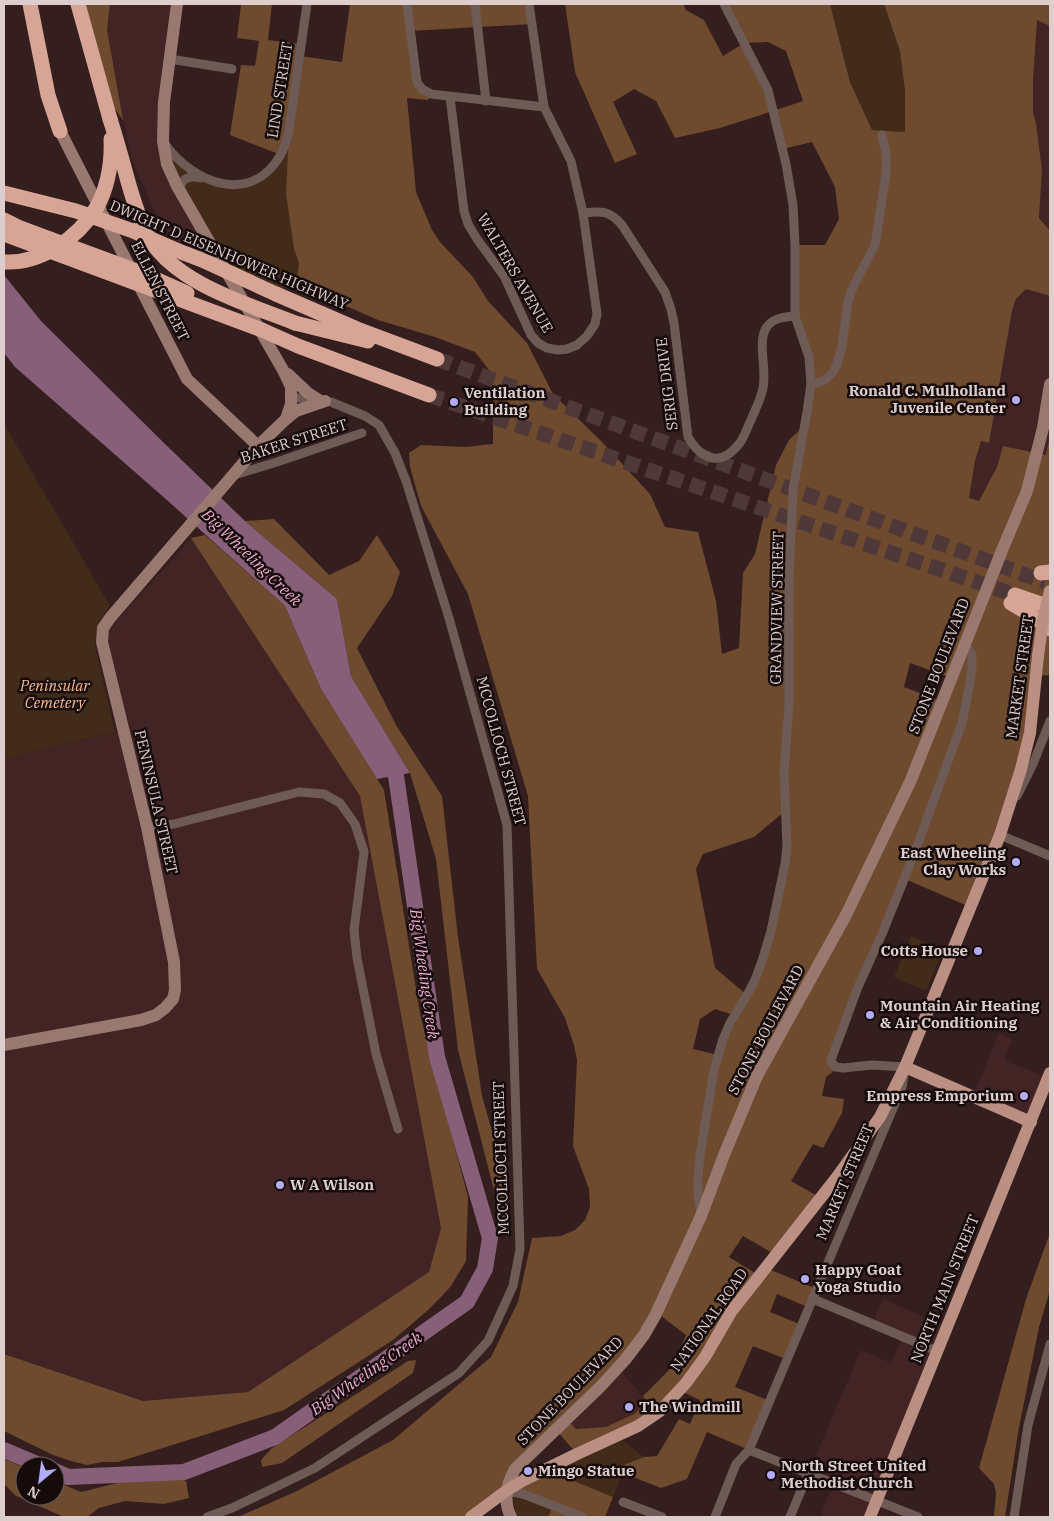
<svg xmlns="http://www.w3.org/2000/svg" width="1054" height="1521" font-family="'IBM Plex Serif',serif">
<rect width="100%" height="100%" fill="#351e1e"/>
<!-- built -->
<g fill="#422424">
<path d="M110 4H177L163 141 230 273 181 252 153 208 133 162 123 120 107 30Z"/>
<path d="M1050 4V231L1039 218 1042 170 1036 123 1033 113V80L1037 16Z"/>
<path d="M1026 289 1050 296V571L969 499 975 461 981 441 989 442 1012 311 1017 298Z"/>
<path d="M191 538 360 796 441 1227 429 1272 248 1392 143 1401 4 1354V759L129 729 106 633Z"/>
<path d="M999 1033 1012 1039 1004 1060 1048 1078 1031 1122 973 1096Z"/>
<path d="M883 1299 947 1327 870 1517H820L833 1484 808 1474 861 1350 891 1363 903 1336 872 1323Z"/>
<path d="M618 1368 647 1401 634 1414 606 1427 576 1429 567 1419Z"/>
</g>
<!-- green -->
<g fill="#432b19">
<path d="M830 4H884L900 51 905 91V132L872 130 850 82Z"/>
<path d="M289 130 294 249 299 263 297 277 276 294 230 273 177 186 171 152 202 176 246 183 275 163Z"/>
<path d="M4 424 110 606 99 621 95 646 115 732 4 759Z"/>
<path d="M911 936 943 950 926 991 894 977Z"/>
<path d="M617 1436 644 1457 621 1466 623 1473 613 1497 545 1469Z"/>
<path d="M518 1496 552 1508 548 1517H518L512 1500Z"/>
</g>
<!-- forest -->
<g fill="#6e4a2f" fill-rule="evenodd">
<path d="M78 4H110L107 30 123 120 104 94Z"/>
<path d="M241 4H272L268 40 301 44 300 56 342 62 350 4H529L532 24 410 31 417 82 431 94 428 100 407 98 416 192 432 230 440 242 473 277 488 301 527 343 553 394 601 441 650 494 665 527 698 532 716 601 722 654 739 648 743 573 755 554 776 465 789 440 805 425 811 371 795 316V245H825L839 219 835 187 812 142 783 149 773 111 720 128 675 138 656 101 634 89 613 102 637 154 615 163 575 72 565 4H683L686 10 704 20 723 56 744 43 724 4H830L850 82 872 130 905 132V91L900 51 884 4H1050V26L1037 20 1033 80V113L1036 123 1042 170 1039 218 1050 231V296L1026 289 1016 299 1012 311 989 443 981 441 975 461 969 498 979 501 997 467 1003 446 1046 455 1050 435V591L1043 620 1050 629V675L1035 676 1030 733 970 907 905 879 832 1055 838 1068 826 1077 822 1096 844 1099 842 1113 823 1148 813 1144 791 1181 821 1198 776 1255 743 1236 729 1257 760 1276 766 1268 817 1289 810 1308 777 1294 770 1312 802 1325 788 1360 753 1346 735 1387 770 1401 749 1450 707 1432 687 1479 661 1488 623 1473 621 1466 644 1457 657 1456 679 1419 690 1424 700 1400 679 1390 660 1411 577 1454 556 1430 515 1469 506 1490 545 1469 613 1497 605 1517H548L552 1508 506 1491 471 1517H238L297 1491 393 1440 491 1357 518 1302 532 1238 561 1236 575 1230 585 1220 590 1207 589 1189 573 1146 577 1060 574 1045 565 1018 537 969 528 796 468 594 421 506 410 467 409 453 421 445 465 447 493 444V375L475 352 435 337 378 320 312 291 297 277 299 263 294 249 286 193 289 133 281 155 230 135 241 65 255 66 259 41 237 38ZM768 42 786 51 803 101 773 111 745 43ZM910 663 952 678 943 702 904 687ZM784 812 785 864 755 980 747 995 715 968 696 869 703 854 754 837ZM715 1009 734 1015 718 1055 693 1049 700 1019ZM656 1312 686 1335 674 1365 643 1396 647 1401 634 1414 606 1427 576 1429 567 1419 644 1335Z"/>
<path d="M274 519 329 575 359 561 377 535 400 572 392 596 357 648 396 725 442 796 458 937 482 1096 510 1195 506 1226 498 1206 458 1050 436 859 410 773 351 676 337 599 245 521Z"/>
<path d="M205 535 285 606 321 689 384 790 420 1014 468 1197 466 1261 451 1286 440 1298 428 1310 393 1340 284 1410 118 1462H102L87 1465 71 1461 53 1455 4 1431V1354L143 1401 248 1392 429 1272 441 1228 360 796 191 538Z"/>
<path d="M1050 1233V1290L1039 1327 1018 1433 1005 1517H994L996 1493 994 1484 979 1468 1026 1299Z"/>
<path d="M416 1360 413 1373 282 1463 262 1467 261 1460 272 1448 408 1361Z"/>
<path d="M4 1459 25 1468V1496H55V1481L81 1492 125 1481 179 1478 186 1481 189 1498 164 1504 125 1501 99 1508 87 1517H64L16 1496 4 1484Z"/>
</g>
<!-- water -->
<path fill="#885f78" d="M4 275 41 321 165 444 245 521 337 599 351 676 410 773 377 779 321 689 285 606 168 501 15 367 4 353Z"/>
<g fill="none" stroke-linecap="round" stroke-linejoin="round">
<!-- river -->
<g stroke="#885f78" stroke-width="16">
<path d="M4 1450 42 1466"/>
<path d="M55 1471 68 1477 184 1472 275 1437 467 1302 485 1269 490 1238 437 1057 395 769 388 756"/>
</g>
<!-- highway-tunnel -->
<g stroke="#4e3838" stroke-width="15" stroke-dasharray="15 8" stroke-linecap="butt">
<path d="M437 359 1045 582"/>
<path d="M429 395 1015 595"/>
</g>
<!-- street -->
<g stroke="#6f5b55" stroke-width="9">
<path d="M407 4 417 82 422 89 431 94 544 107"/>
<path d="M475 4 486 101"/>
<path d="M170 59 232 69"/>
<path d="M450 97 464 211 468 224 477 239 504 276 531 335 538 343 547 348 558 350 567 349 577 345 587 336 595 324 597 314 583 213 571 161 544 107 529 4"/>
<path d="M165 144C193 183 250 206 280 156 285 148 287 139 289 130L307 4"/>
<path d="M179 190C182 178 189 175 201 178"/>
<path d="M583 213C601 211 609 210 622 225L665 292 671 309 674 323 688 437C701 459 720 468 739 444 744 438 747 428 751 420 755 410 761 399 763 388 767 370 758 346 765 330 771 318 783 317 795 316"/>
<path d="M811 384 821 382 826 379 833 372 837 364 842 346 848 301 853 287 875 245 886 174V153L882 135"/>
<path d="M234 475 277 462 362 433"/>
<path d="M1017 796 1033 764 1050 721"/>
<path d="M147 827 174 824 299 792 324 794 340 803 355 824 364 852 354 930 357 958 376 1054 398 1129"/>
<path d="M1000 835 1050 856"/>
<path d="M701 1213 698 1195V1178L700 1155 714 1070 723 1039 730 1023 747 995 755 980 762 961 771 931 785 864 787 846 784 773 789 706V575L793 490 807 412 811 384 809 357 795 316V245L793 205 786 164 768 90 724 4"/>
<path d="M813 1299 937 1351"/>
<path d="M749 1450 918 1517"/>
<path d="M506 1491 523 1494 582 1517"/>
<path d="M623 1502 662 1517"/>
<path d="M207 1517 232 1508 315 1468 459 1373 488 1341 513 1286 520 1249 507 825 449 618 406 481 395 453 379 425 365 416 331 402 291 397"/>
<path d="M715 1517 736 1464 749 1450 902 1087 905 1067 872 1065 843 1068 836 1067 832 1063 831 1060 858 987 882 934 913 857 962 723 970 683 972 667V655L969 650 964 646"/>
<path d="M790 1517 808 1474"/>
<path d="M1014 1517 1028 1425 1050 1344"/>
</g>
<!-- secondary -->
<g stroke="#99796f" stroke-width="12">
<path d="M60 131 187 379 258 446"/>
<path d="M288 374 308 393 319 400"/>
<path d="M286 419 296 411 325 401"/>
<path d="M4 1045 141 1020 156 1015 165 1008 173 999 175 990 174 962 147 827 102 642 103 628 110 618 258 446 286 419 291 404V387L283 370 177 186 167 164 163 141 164 102 177 4"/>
<path d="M511 1517C503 1501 506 1485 515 1469L600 1387 625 1360 644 1335 655 1316 701 1216 724 1155 757 1076 846 915 911 780 1003 548 1027 491 1043 428 1050 384"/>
</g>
<!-- primary -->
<g stroke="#ba9083" stroke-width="12">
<path d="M905 1067 1031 1122"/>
<path d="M471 1517 506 1491 524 1480 577 1454 638 1426 660 1411 686 1383 705 1357 731 1312 837 1177 880 1117 905 1067 1000 835 1021 769 1030 733 1038 656"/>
<path d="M870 1517 1050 1073"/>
</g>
<!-- highway -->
<g stroke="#d7a596" stroke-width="15">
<path d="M30 4 48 95 60 131"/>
<path d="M78 4 110 119"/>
<path d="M4 220 18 227 50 239"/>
<path d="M276 294 357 329 437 359"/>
<path d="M295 323 368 341"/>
<path d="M262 330 298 346 429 395"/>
<path d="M1041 573 1050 572"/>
<path d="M1015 595 1050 607"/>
<path d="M1011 603 1028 613 1050 629"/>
</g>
<!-- primary-bridge -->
<path stroke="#ba9083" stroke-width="12" d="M1038 656 1043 620 1050 591"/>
<!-- highway-bridge -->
<g stroke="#d7a596" stroke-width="15">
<path d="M110 119C117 141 123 163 129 185 134 202 139 219 147 235 175 284 245 303 295 323"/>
<path d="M4 193 76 211 133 231 181 252 202 260 276 294"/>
<path d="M4 234 262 330"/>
<path d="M50 239 142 273 187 293"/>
<path d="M4 262C41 264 78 238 97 207 108 186 112 162 111 139"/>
</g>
</g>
<!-- markers -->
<g fill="#b3adf9" stroke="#160b0b" stroke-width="2">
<circle cx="1016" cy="400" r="5"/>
<circle cx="454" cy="402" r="5"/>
<circle cx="1016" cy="862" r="5"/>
<circle cx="978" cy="951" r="5"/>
<circle cx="870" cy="1015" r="5"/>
<circle cx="1024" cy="1096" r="5"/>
<circle cx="280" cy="1185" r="5"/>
<circle cx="805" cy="1279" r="5"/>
<circle cx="629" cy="1407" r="5"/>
<circle cx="528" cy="1471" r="5"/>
<circle cx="771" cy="1475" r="5"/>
</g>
<g text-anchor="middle" stroke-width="5" stroke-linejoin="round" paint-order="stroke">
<!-- street labels -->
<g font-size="15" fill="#decdcd" stroke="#160b0b">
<text transform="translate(280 90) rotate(-81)" y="5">LIND STREET</text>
<text transform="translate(229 255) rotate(23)" y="5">DWIGHT D EISENHOWER HIGHWAY</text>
<text transform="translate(515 273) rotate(60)" y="5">WALTERS AVENUE</text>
<text transform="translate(160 291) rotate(63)" y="5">ELLEN STREET</text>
<text transform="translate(667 384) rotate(-97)" y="5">SERIG DRIVE</text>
<text transform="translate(294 441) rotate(-18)" y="5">BAKER STREET</text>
<text transform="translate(777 608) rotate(-89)" y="5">GRANDVIEW STREET</text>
<text transform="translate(939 666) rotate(-69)" y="5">STONE BOULEVARD</text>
<text transform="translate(1020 677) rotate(-82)" y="5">MARKET STREET</text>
<text transform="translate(501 751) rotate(75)" y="5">MCCOLLOCH STREET</text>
<text transform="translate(156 802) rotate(77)" y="5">PENINSULA STREET</text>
<text transform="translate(766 1030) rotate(-62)" y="5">STONE BOULEVARD</text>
<text transform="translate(501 1158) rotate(-92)" y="5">MCCOLLOCH STREET</text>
<text transform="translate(845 1182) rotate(-67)" y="5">MARKET STREET</text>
<text transform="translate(945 1289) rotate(-68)" y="5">NORTH MAIN STREET</text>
<text transform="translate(709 1320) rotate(-55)" y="5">NATIONAL ROAD</text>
<text transform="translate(570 1391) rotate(-46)" y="5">STONE BOULEVARD</text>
</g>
<!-- poi labels -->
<g font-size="15" font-weight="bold" fill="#decdcd" stroke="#160b0b" text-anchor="start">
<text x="1006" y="396" text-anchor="end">Ronald C. Mulholland<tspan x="1006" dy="17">Juvenile Center</tspan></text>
<text x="464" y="398">Ventilation<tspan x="464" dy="17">Building</tspan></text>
<text x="1006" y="858" text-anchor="end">East Wheeling<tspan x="1006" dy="17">Clay Works</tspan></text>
<text x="968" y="956" text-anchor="end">Cotts House</text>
<text x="880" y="1011">Mountain Air Heating<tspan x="880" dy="17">&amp; Air Conditioning</tspan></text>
<text x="1014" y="1101" text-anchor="end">Empress Emporium</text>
<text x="290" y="1190">W A Wilson</text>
<text x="815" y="1275">Happy Goat<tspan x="815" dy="17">Yoga Studio</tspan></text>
<text x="639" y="1412">The Windmill</text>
<text x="781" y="1471">North Street United<tspan x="781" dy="17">Methodist Church</tspan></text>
<text x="538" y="1476">Mingo Statue</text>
</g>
<!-- park labels -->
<g font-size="15" font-style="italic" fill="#f9b98d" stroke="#160b0b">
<text x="55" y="691">Peninsular<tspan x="55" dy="17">Cemetery</tspan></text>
</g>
<!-- water labels -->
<g font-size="16" font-style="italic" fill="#f0add5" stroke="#160b0b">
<text transform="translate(252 557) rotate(44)" y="6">Big Wheeling Creek</text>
<text transform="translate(425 974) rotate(82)" y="6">Big Wheeling Creek</text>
<text transform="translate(366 1373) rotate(-35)" y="6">Big Wheeling Creek</text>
</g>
</g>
<!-- border -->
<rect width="1054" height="1521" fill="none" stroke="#decdcd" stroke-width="10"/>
<!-- north arrow -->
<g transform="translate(40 1481) rotate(209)"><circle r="24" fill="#160b0b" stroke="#665959"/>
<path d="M0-4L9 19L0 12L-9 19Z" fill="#b3adf9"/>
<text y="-8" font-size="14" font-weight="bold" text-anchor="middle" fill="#decdcd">N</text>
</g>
</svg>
